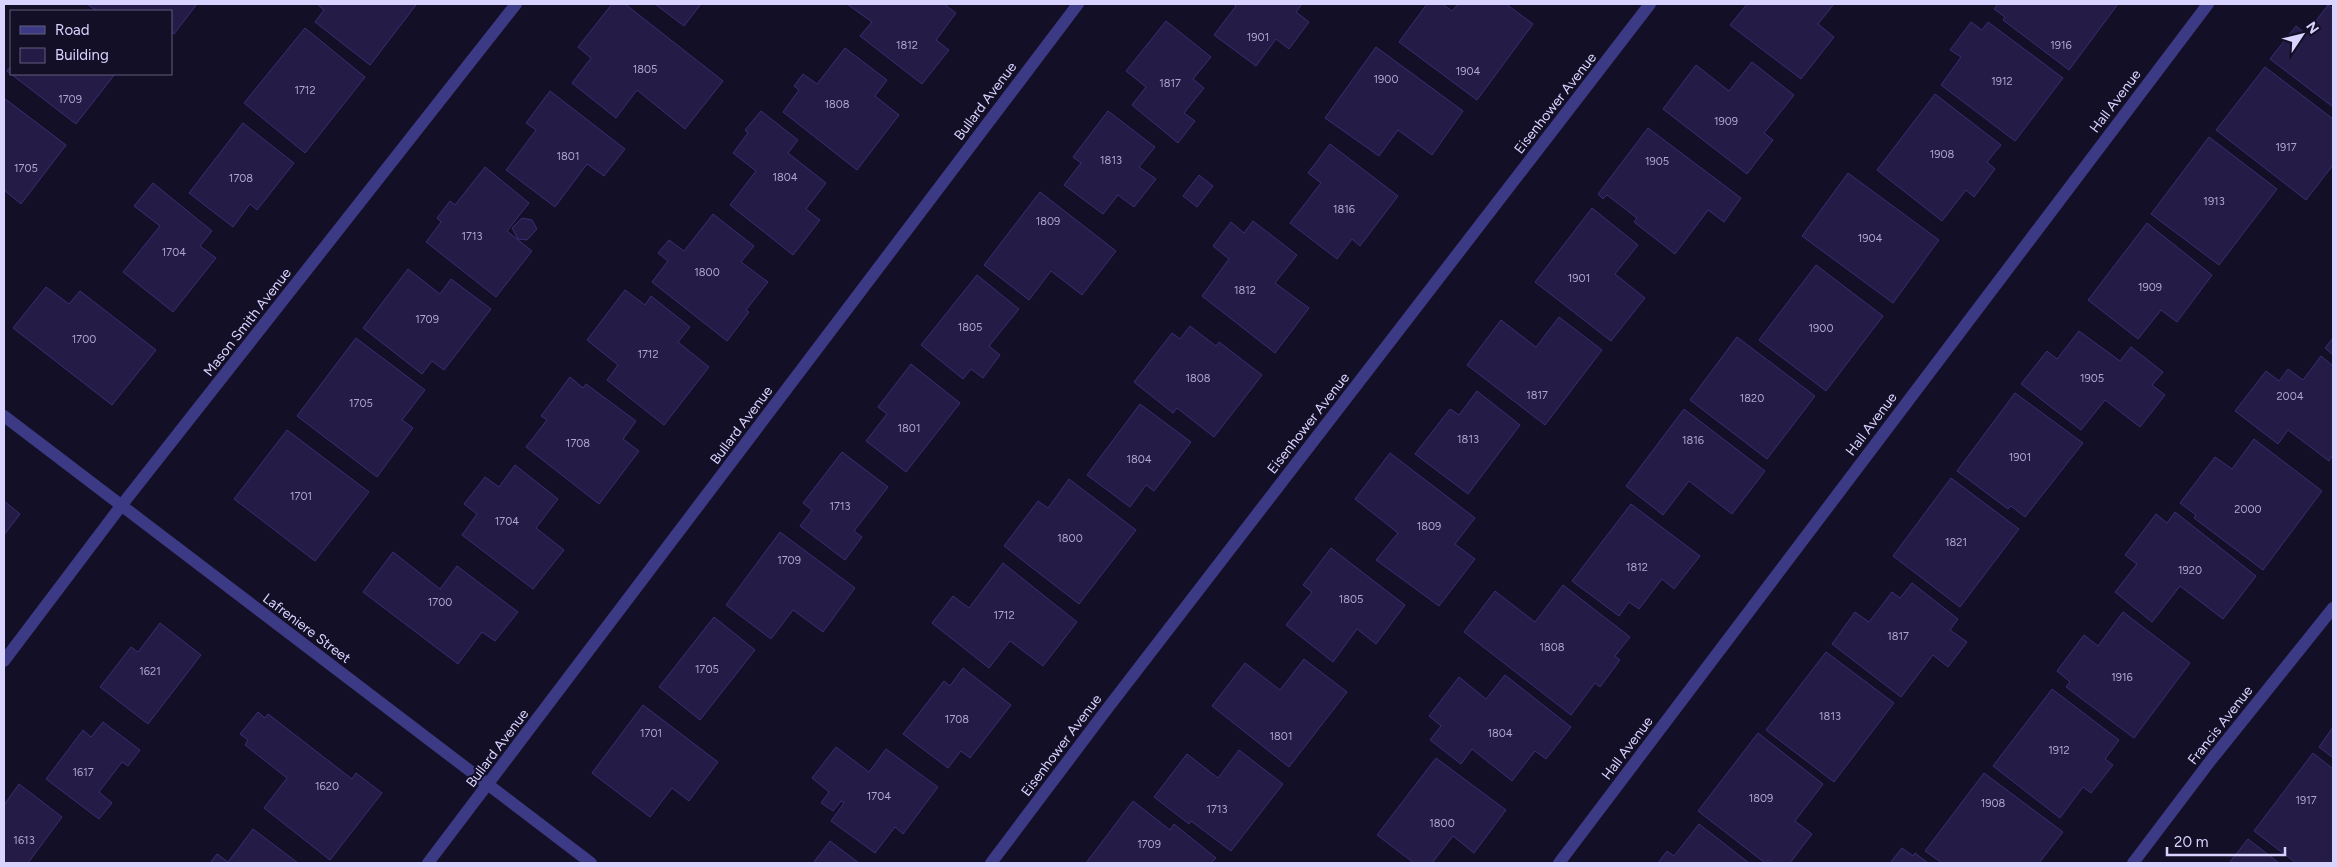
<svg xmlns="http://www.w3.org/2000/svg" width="2337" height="867" font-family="Figtree,sans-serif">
<rect width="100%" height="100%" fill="#130f26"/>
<!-- building -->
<g fill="#241b47" stroke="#3b2d73">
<path d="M87 4H197L174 34 171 32V11H97Z"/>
<path d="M317 4H414L416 5 370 65 315 22 324 10Z"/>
<path d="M612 4H625L723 81 685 129 637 90 616 118 572 83 591 58 578 47Z"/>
<path d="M655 4H701L684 26Z"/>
<path d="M847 4H944L956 13 936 40 949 50 922 84 860 36 872 22Z"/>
<path d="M1233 4H1302L1296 12 1309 22 1289 49 1276 39 1256 66 1214 35 1236 6Z"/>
<path d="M1427 4H1442L1452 11 1458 4H1506L1533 24 1477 100 1399 42Z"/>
<path d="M1747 4H1834L1818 24 1834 37 1801 79 1730 25Z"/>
<path d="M1998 4H2118L2069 70 2003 20 2005 17 1994 9Z"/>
<path d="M2328 5 2333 9V107L2270 59 2296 26 2306 34Z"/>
<path d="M1166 21 1211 57 1193 79 1204 88 1184 113 1195 121 1178 143 1132 105 1146 87 1126 71Z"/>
<path d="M1971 22 1982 30 1988 22 2063 78 2015 141 1941 85 1961 57 1950 50Z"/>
<path d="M305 28 365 77 305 153 244 103Z"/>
<path d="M1376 47 1463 111 1432 155 1398 130 1379 156 1325 118Z"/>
<path d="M845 48 887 80 875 96 899 115 857 170 783 112 799 90 794 86 803 74 817 84Z"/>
<path d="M1752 62 1794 95 1764 133 1773 140 1747 174 1663 109 1696 65 1729 91Z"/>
<path d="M11 66V74H115L76 124 7 71Z"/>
<path d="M2265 67 2333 119V165L2306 200 2216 130Z"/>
<path d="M550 91 625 149 604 176 587 164 555 207 506 170 536 130 526 123Z"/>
<path d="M1935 94 2001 145 1987 162 1995 169 1974 197 1966 190 1942 221 1877 170Z"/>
<path d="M4 98 66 145 21 204 4 190Z"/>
<path d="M761 111 798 140 788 153 826 183 806 209 820 220 793 255 730 205 756 171 733 153 748 133 745 130Z"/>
<path d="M1108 111 1155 147 1139 167 1156 179 1134 207 1118 195 1103 214 1064 185 1081 163 1073 157Z"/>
<path d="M243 123 294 163 257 210 250 204 233 227 189 193Z"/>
<path d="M1648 128 1741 198 1724 222 1708 210 1675 254 1634 222 1637 218 1607 195 1603 199 1598 194Z"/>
<path d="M2209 137 2277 189 2219 265 2151 214Z"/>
<path d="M1330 144 1398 196 1360 246 1352 239 1337 259 1290 223 1321 183 1308 173Z"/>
<path d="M485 167 529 203 507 231 532 251 496 297 426 242 441 222 437 218 450 201 455 205Z"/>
<path d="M1848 173 1939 240 1893 303 1802 236Z"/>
<path d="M1199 175 1213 186 1197 207 1183 196Z"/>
<path d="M153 183 212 231 200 246 216 258 173 312 123 272 160 226 134 206Z"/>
<path d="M1040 192 1116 251 1082 295 1051 271 1029 300 984 265Z"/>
<path d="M1592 208 1638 245 1615 274 1645 298 1611 341 1535 282Z"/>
<path d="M713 214 754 246 741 262 768 282 746 310 749 312 727 341 652 282 668 261 658 253 669 240 684 251Z"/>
<path d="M522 218 532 220 537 229 527 240 518 239 512 228Z"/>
<path d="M1253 221 1297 255 1275 283 1309 308 1275 353 1202 296 1229 259 1213 246 1231 222 1244 233Z"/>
<path d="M2147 223 2212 275 2177 322 2161 310 2138 339 2088 300Z"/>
<path d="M1816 265 1883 316 1826 391 1759 340Z"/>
<path d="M408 269 440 294 451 279 491 309 444 370 432 361 422 374 363 328Z"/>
<path d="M977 275 1019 309 989 346 1000 355 983 378 971 369 963 379 921 345Z"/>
<path d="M46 287 69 304 80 291 156 350 112 405 13 328Z"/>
<path d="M625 290 645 305 651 296 690 327 678 342 709 367 664 425 607 380 618 365 587 340Z"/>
<path d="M1559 317 1602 350 1545 425 1467 365 1501 320 1536 347Z"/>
<path d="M1190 326 1216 346 1219 342 1262 375 1214 437 1177 408 1173 413 1134 382 1172 333 1180 339Z"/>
<path d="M2079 331 2120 361 2131 347 2163 372 2152 385 2165 395 2140 427 2105 400 2081 430 2021 384 2047 351 2057 359Z"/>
<path d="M1737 337 1815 396 1767 459 1690 400Z"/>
<path d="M356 338 425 390 402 420 413 428 377 477 297 416Z"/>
<path d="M2333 338V355L2325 348Z"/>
<path d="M2321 356 2333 366V455L2329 461 2288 430 2278 444 2235 411 2266 371 2279 381 2288 369 2303 380Z"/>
<path d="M911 364 960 403 906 472 866 441 887 414 878 407Z"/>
<path d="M570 377 583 388 586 384 636 421 623 439 639 451 599 504 526 447 547 420 541 416Z"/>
<path d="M1477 391 1520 425 1468 494 1415 454 1450 409 1459 415Z"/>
<path d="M2015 393 2083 443 2025 517 2011 506 2008 509 1957 471Z"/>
<path d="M1140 404 1191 442 1154 491 1146 485 1130 507 1087 475Z"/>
<path d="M1684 409 1765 471 1732 514 1689 481 1663 515 1626 486Z"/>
<path d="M287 430 369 492 315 561 234 499Z"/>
<path d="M2254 439 2322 491 2263 570 2194 518 2196 515 2180 503 2215 457 2232 469Z"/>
<path d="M842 452 888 487 854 531 862 537 845 560 800 526 812 510 803 503Z"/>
<path d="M1390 453 1475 518 1455 544 1475 559 1439 606 1376 560 1398 533 1355 499Z"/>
<path d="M515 465 558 499 536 528 564 550 533 589 462 535 477 514 464 504 485 477 499 487Z"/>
<path d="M1951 478 2019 529 1960 607 1893 556Z"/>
<path d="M1069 479 1136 530 1079 604 1004 546 1038 501 1048 508Z"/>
<path d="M4 501 20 514 4 535Z"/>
<path d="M1631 504 1700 556 1674 589 1662 579 1639 609 1629 602 1619 616 1572 581Z"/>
<path d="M2175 512 2256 576 2223 619 2180 586 2152 622 2115 592 2137 564 2125 555 2156 514 2167 523Z"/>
<path d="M780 532 855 588 823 632 793 610 771 639 726 605Z"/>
<path d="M1331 548 1405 605 1376 644 1357 629 1333 662 1286 625 1312 592 1303 585Z"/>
<path d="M393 552 440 589 457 566 518 612 495 641 482 632 458 664 363 592Z"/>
<path d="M1003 563 1077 622 1043 666 1010 641 989 668 932 623 953 596 969 608Z"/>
<path d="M1912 583 1958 619 1950 630 1967 642 1948 667 1933 655 1901 697 1832 644 1855 612 1869 622 1892 592 1900 598Z"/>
<path d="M1563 585 1630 637 1615 656 1620 660 1600 687 1595 683 1571 715 1464 632 1495 591 1535 622Z"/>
<path d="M2123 612 2190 663 2134 738 2066 687 2070 682 2057 671 2084 635 2098 646Z"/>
<path d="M714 617 755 650 700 720 659 687Z"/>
<path d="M160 623 201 655 148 724 100 687 131 647 138 652Z"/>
<path d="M1826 652 1894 703 1834 782 1766 730Z"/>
<path d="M1304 659 1347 692 1289 767 1212 706 1245 663 1280 690Z"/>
<path d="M963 668 1011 705 970 758 961 751 948 768 903 734 944 681 950 686Z"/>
<path d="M1505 675 1571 727 1546 759 1535 751 1512 781 1472 749 1461 764 1430 740 1441 726 1429 716 1459 677 1486 699Z"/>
<path d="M2052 689 2119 740 2105 759 2113 765 2091 793 2083 787 2060 818 1993 766Z"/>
<path d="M643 705 718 762 689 801 672 788 650 817 592 773Z"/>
<path d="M258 712 265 718 268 714 352 779 356 773 382 793 330 860 264 808 287 778 245 745 248 740 240 734Z"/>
<path d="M103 722 140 750 128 766 122 762 99 792 112 803 99 819 46 779 83 730 91 737Z"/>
<path d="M2333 727V758L2319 747Z"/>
<path d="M1758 733 1823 784 1795 821 1812 834 1790 863H1772L1768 860 1765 863 1698 811Z"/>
<path d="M836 747 869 772 886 749 938 787 903 834 895 827 875 853 831 821 844 803 841 801 833 811 821 803 829 792 812 778Z"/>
<path d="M1239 750 1283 784 1231 851 1191 821 1189 824 1154 797 1187 754 1218 778Z"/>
<path d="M2313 753 2333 769V863H2296L2254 831Z"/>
<path d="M1436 758 1506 810 1474 853 1453 836 1432 863H1414L1377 835Z"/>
<path d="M1984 773 2063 832 2039 863H1942L1925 851Z"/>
<path d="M19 784 62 817 28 863H4V805Z"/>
<path d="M1133 801 1170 830 1174 824 1216 858 1211 863H1086Z"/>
<path d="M1699 824 1749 863H1658L1667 851 1674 856Z"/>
<path d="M253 829 298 863H210L217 854 228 862Z"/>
<path d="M2248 839 2279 863H2229Z"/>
<path d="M830 841 859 863H813Z"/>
<path d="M1902 848 1913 856 1915 853 1928 863H1890Z"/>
</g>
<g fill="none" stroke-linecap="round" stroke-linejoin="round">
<!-- street -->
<g stroke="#3d3a85" stroke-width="12">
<path d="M4 416 591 863"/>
<path d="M4 661 121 506 516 4"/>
<path d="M428 863 1078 4"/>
<path d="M991 863 1107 709 1650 4"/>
<path d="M1559 863 2208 4"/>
<path d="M2133 863 2211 760 2333 608"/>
</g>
</g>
<g text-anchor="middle" stroke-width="4" stroke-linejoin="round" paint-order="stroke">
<!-- number labels -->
<g font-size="11" fill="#aca6d1">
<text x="1258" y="41">1901</text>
<text x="907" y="49">1812</text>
<text x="2061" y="49">1916</text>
<text x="645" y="73">1805</text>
<text x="1468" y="75">1904</text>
<text x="1386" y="83">1900</text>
<text x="2002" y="85">1912</text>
<text x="1170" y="87">1817</text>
<text x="305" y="94">1712</text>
<text x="70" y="103">1709</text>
<text x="837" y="108">1808</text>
<text x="1726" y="125">1909</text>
<text x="2286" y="151">1917</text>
<text x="1942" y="158">1908</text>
<text x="568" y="160">1801</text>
<text x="1111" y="164">1813</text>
<text x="1657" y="165">1905</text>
<text x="26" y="172">1705</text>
<text x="785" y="181">1804</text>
<text x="241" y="182">1708</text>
<text x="2214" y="205">1913</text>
<text x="1344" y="213">1816</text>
<text x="1048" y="225">1809</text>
<text x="472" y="240">1713</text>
<text x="1870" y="242">1904</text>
<text x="174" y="256">1704</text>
<text x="707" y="276">1800</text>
<text x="1579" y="282">1901</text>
<text x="2150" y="291">1909</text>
<text x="1245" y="294">1812</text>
<text x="427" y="323">1709</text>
<text x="970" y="331">1805</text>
<text x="1821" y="332">1900</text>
<text x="84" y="343">1700</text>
<text x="648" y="358">1712</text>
<text x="1198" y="382">1808</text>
<text x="2092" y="382">1905</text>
<text x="1537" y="399">1817</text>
<text x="2290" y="400">2004</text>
<text x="1752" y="402">1820</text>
<text x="361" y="407">1705</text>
<text x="909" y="432">1801</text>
<text x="1468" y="443">1813</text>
<text x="1693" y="444">1816</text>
<text x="578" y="447">1708</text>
<text x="2020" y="461">1901</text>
<text x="1139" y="463">1804</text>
<text x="301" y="500">1701</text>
<text x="840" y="510">1713</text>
<text x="2248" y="513">2000</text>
<text x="507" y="525">1704</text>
<text x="1429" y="530">1809</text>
<text x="1070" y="542">1800</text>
<text x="1956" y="546">1821</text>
<text x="789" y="564">1709</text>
<text x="1637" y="571">1812</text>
<text x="2190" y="574">1920</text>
<text x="1351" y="603">1805</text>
<text x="440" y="606">1700</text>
<text x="1004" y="619">1712</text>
<text x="1898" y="640">1817</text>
<text x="1552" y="651">1808</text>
<text x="707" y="673">1705</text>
<text x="150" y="675">1621</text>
<text x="2122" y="681">1916</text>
<text x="1830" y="720">1813</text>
<text x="957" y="723">1708</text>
<text x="651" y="737">1701</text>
<text x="1500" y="737">1804</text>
<text x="1281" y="740">1801</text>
<text x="2059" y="754">1912</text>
<text x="83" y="776">1617</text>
<text x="327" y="790">1620</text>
<text x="879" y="800">1704</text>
<text x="1761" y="802">1809</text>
<text x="2306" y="804">1917</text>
<text x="1993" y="807">1908</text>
<text x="1217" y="813">1713</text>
<text x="1442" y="827">1800</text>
<text x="24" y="844">1613</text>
<text x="1149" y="848">1709</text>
</g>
<!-- street labels -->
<g font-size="14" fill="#d9d4ff" stroke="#130f26">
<text transform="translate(985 101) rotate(-53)" y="5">Bullard Avenue</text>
<text transform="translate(2115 101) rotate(-53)" y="5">Hall Avenue</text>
<text transform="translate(1555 103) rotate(-52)" y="5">Eisenhower Avenue</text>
<text transform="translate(247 322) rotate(-52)" y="5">Mason Smith Avenue</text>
<text transform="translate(1308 423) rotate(-52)" y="5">Eisenhower Avenue</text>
<text transform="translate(1871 424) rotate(-53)" y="5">Hall Avenue</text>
<text transform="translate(741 425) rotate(-53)" y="5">Bullard Avenue</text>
<text transform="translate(307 628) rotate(37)" y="5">Lafreniere Street</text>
<text transform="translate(2220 725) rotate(-52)" y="5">Francis Avenue</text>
<text transform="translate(1061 745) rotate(-53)" y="5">Eisenhower Avenue</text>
<text transform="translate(497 748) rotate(-53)" y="5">Bullard Avenue</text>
<text transform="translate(1627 748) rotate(-53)" y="5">Hall Avenue</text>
</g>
</g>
<!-- border -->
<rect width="2337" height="867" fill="none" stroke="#d9d4ff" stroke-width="10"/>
<!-- legend -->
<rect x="10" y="10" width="162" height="65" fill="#130f26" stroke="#625e7d"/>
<rect x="20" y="26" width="25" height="8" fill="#3d3a85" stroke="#625e7d"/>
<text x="55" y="35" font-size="15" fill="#d9d4ff">Road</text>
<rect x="20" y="48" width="25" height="15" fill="#241b47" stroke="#625e7d"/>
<text x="55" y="60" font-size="15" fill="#d9d4ff">Building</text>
<!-- north arrow -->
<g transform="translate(2302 35) rotate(55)" stroke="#130f26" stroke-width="4" paint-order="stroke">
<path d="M0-4L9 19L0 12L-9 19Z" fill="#d9d4ff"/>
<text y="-8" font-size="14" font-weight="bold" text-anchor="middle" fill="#d9d4ff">N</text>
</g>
<!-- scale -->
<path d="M2167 847v8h118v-8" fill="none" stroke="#d9d4ff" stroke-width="2.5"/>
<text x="2174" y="847" font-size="15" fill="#d9d4ff" stroke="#130f26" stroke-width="4" paint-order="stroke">20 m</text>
</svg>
